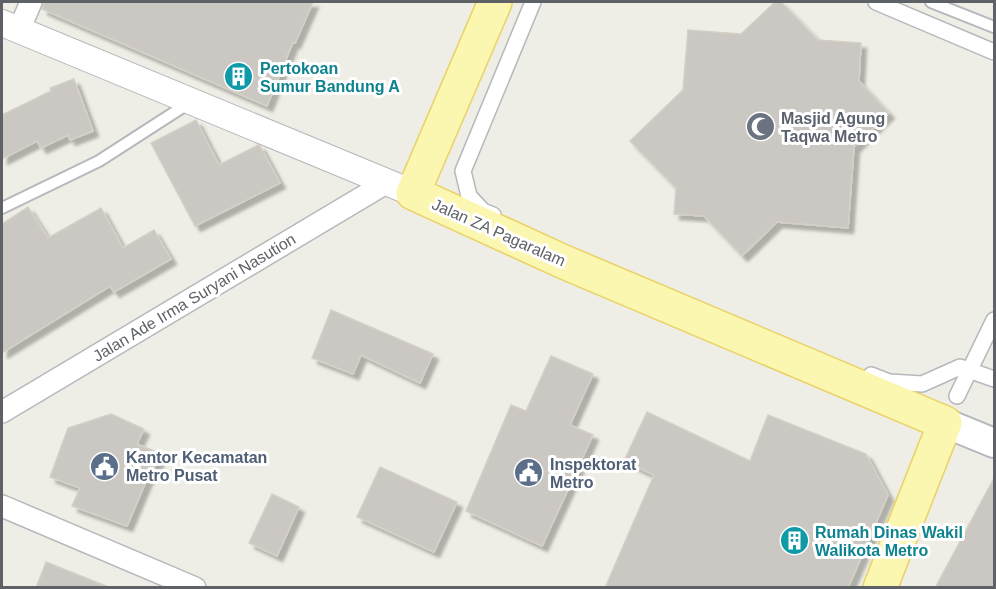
<svg xmlns="http://www.w3.org/2000/svg" width="996" height="589" font-family="Arial,sans-serif">
<defs>
<filter id="shadow"><feDropShadow dx="5.5" dy="5.5" stdDeviation="1.5" flood-color="#0004"/></filter>
</defs>
<rect width="100%" height="100%" fill="#efeee6"/>
<!-- building -->
<g fill="#cbc8c4" stroke="#d4d0c5" stroke-width="1.5" filter="url(#shadow)">
<path d="M44 2H313L295 43 293 42 267 106 42 9Z"/>
<path d="M775 2H781L818 40 861 43 859 81 889 113 854 147 848 228 777 222 742 256 704 216 674 214 676 188 630 141 683 90 688 30 741 34Z"/>
<path d="M74 79 93 131 70 140 68 135 41 148 37 141 2 159V115L51 91 50 88Z"/>
<path d="M196 120 219 165 258 145 260 146 280 183 195 226 151 143Z"/>
<path d="M28 207 48 238 101 208 123 248 154 230 171 259 114 292 110 286 2 353V224Z"/>
<path d="M331 310 433 354 420 383 361 355 353 374 312 358Z"/>
<path d="M551 356 593 374 570 425 593 435 542 546 466 511 511 405 526 411Z"/>
<path d="M647 412 750 461 768 415 866 454 888 495 848 588H605L654 475 624 461Z"/>
<path d="M111 414 144 429 137 444 162 454 147 479 127 526 72 506 80 488 50 477 68 428Z"/>
<path d="M380 467 457 502 434 552 357 517Z"/>
<path d="M994 478V588H935Z"/>
<path d="M272 494 299 507 277 556 249 543Z"/>
<path d="M46 562 106 586V588H36Z"/>
</g>
<g fill="none" stroke-linecap="round" stroke-linejoin="round">
<defs>
<g id="service">
<path d="M931 2 994 27"/>
<path d="M2 208 99 161 189 103"/>
</g>
<g id="pedestrian">
<path d="M876 2 994 52"/>
<path d="M493 215 483 211 469 196 463 171 533 2"/>
<path d="M871 375 889 382 922 384 960 367 994 379"/>
<path d="M957 396 994 320"/>
</g>
<g id="minor">
<path d="M19 30 31 2"/>
<path d="M2 412 386 183"/>
<path d="M2 506 195 588"/>
</g>
<path id="tertiary" d="M2 23 413 193"/>
<path id="secondary" d="M945 423 994 443"/>
<path id="primary" d="M495 2 413 193 564 262 945 423 880 588"/>
</defs>
<!-- service casing -->
<use href="#service" stroke="#b6b8bc" stroke-width="14"/>
<!-- pedestrian casing -->
<use href="#pedestrian" stroke="#b6b8bc" stroke-width="18"/>
<!-- minor casing -->
<use href="#minor" stroke="#b6b8bc" stroke-width="24"/>
<!-- tertiary casing -->
<use href="#tertiary" stroke="#b6b8bc" stroke-width="28"/>
<!-- secondary casing -->
<use href="#secondary" stroke="#b5b8bd" stroke-width="32"/>
<!-- primary casing -->
<use href="#primary" stroke="#ead164" stroke-width="36"/>
<!-- service -->
<use href="#service" stroke="#fff" stroke-width="10"/>
<!-- pedestrian -->
<use href="#pedestrian" stroke="#fff" stroke-width="15"/>
<!-- minor -->
<use href="#minor" stroke="#fff" stroke-width="21"/>
<!-- tertiary -->
<use href="#tertiary" stroke="#fff" stroke-width="26"/>
<!-- secondary -->
<use href="#secondary" stroke="#fff" stroke-width="28"/>
<!-- primary -->
<use href="#primary" stroke="#fbf6b0" stroke-width="33"/>
</g>
<!-- icons -->
<defs>
<symbol id="building-disc" viewBox="-11 -11 22 22"><circle r="9.5" fill="#0f9aa8" stroke="#fff"/><path d="M-4-6H4V6H1V3H-1V6H-4ZM-2.5-4.3h1.7v1.8h-1.7ZM.8-4.3h1.7v1.8H.8ZM-2.5-1h1.7V.8h-1.7ZM.8-1h1.7V.8H.8Z" fill="#fff"/></symbol>
<symbol id="mosque-disc" viewBox="-11 -11 22 22"><circle r="9.5" fill="#6b7280" stroke="#fff"/><path d="M3.5-4.9A6 6 0 1 0 3.5 4.9A5 5 0 1 1 3.5-4.9Z" fill="#fff"/></symbol>
<symbol id="civic-disc" viewBox="-11 -11 22 22"><circle r="9.5" fill="#5c6f8a" stroke="#fff"/><path d="M-.6-6.5H3V-4.5H.6V-3L4-1V1h2V6H-6V1h2V-1L-.6-3ZM-1.2 2.5V6h2.4V2.5Z" fill="#fff"/></symbol>
</defs>
<g fill-rule="evenodd">
<use href="#building-disc" x="222" y="60" width="33" height="33"/>
<use href="#mosque-disc" x="744" y="110" width="33" height="33"/>
<use href="#civic-disc" x="88" y="450" width="33" height="33"/>
<use href="#civic-disc" x="512" y="456" width="33" height="33"/>
<use href="#building-disc" x="778" y="524" width="33" height="33"/>
</g>
<g text-anchor="middle" stroke-width="6" stroke-linejoin="round" paint-order="stroke">
<!-- culture labels -->
<g font-size="16" font-weight="bold" fill="#0d838f" stroke="#fff" text-anchor="start">
<text x="260" y="74">Pertokoan<tspan x="260" dy="18">Sumur Bandung A</tspan></text>
<text x="815" y="538">Rumah Dinas Wakil<tspan x="815" dy="18">Walikota Metro</tspan></text>
</g>
<!-- worship labels -->
<g font-size="16" font-weight="bold" fill="#5b616d" stroke="#fff" text-anchor="start">
<text x="781" y="124">Masjid Agung<tspan x="781" dy="18">Taqwa Metro</tspan></text>
</g>
<!-- street labels -->
<g font-size="16" fill="#5e6166" stroke="#fff">
<text transform="translate(499 232) rotate(24)" y="6">Jalan ZA Pagaralam</text>
<text transform="translate(194 297) rotate(-31)" y="6">Jalan Ade Irma Suryani Nasution</text>
</g>
<!-- service labels -->
<g font-size="16" font-weight="bold" fill="#4e5e75" stroke="#fff" text-anchor="start">
<text x="126" y="463">Kantor Kecamatan<tspan x="126" dy="18">Metro Pusat</tspan></text>
<text x="550" y="470">Inspektorat<tspan x="550" dy="18">Metro</tspan></text>
</g>
</g>
<!-- border -->
<rect width="996" height="589" fill="none" stroke="#5e6166" stroke-width="6"/>
</svg>
